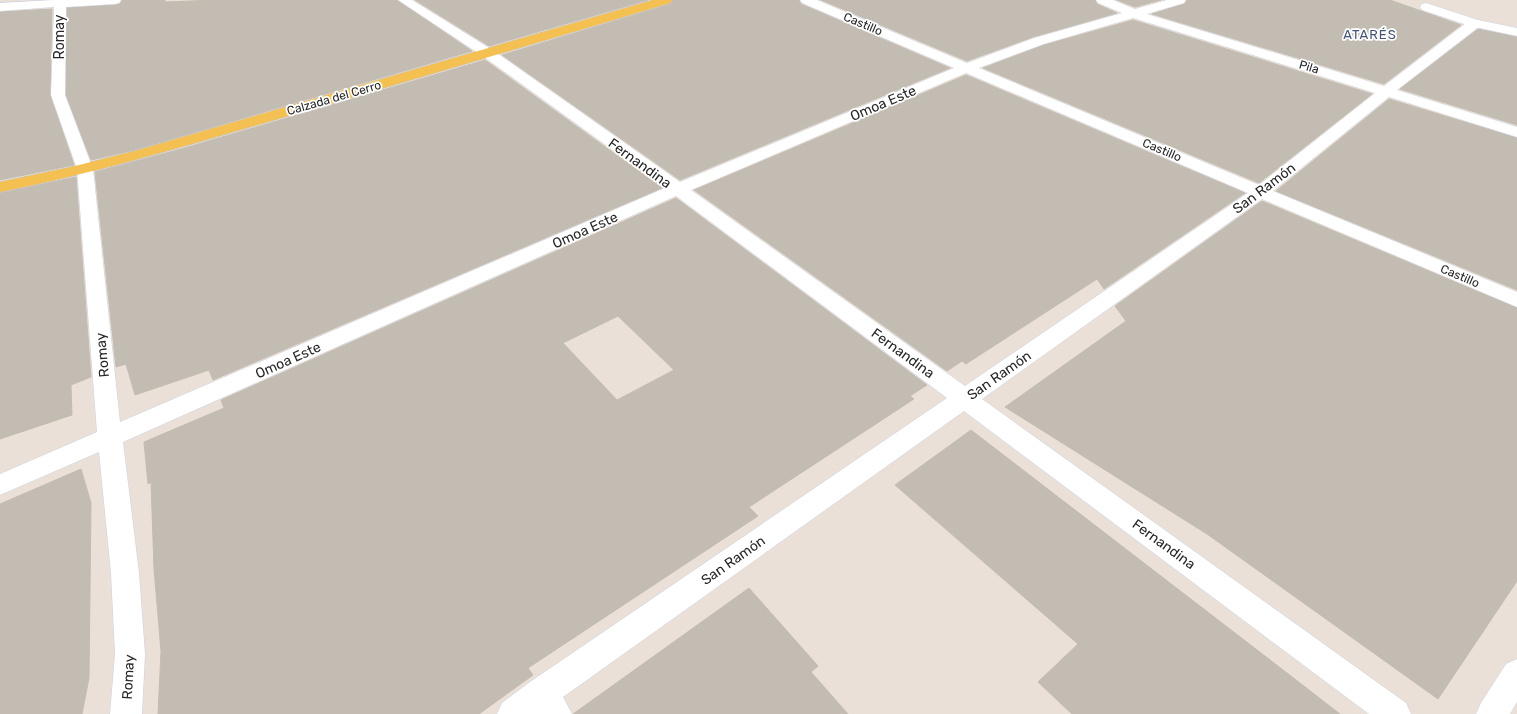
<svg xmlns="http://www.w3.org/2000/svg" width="1517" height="714" font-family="Rubik,sans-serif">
<rect width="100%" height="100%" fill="#eae0d7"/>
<!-- building -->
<g fill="#c2bcb3" stroke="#c5bcb1" fill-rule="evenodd">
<path d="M122 0H165V2L215 0H397L472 51 135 150 91 160 66 95 67 8 115 5 120 4Z"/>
<path d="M415 0H648L489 46Z"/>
<path d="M673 0H799L801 4 950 68 680 180 502 55 670 4Z"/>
<path d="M821 0H1095L1097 4 1117 13 1033 37 967 61Z"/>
<path d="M1117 0H1161L1135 7Z"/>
<path d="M1187 0H1390L1461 25 1384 84 1152 14 1184 4Z"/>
<path d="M52 9 50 95 74 165 0 180V12Z"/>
<path d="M1133 20 1372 94 1259 183 983 68 1044 45Z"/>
<path d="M1478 29 1517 37V125L1400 89Z"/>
<path d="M485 60 662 188 213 380 209 370 135 395 126 364 116 367 95 172 181 149Z"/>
<path d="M966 75 1245 193 1104 289 1097 279 966 364 962 361 947 371 694 190Z"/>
<path d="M1389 99 1517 138V290L1276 191Z"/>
<path d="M76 177 91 377 71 385 72 415 0 439V193Z"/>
<path d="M676 198 927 385 910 396 914 399 749 507 758 516 528 668 533 675 479 714H158L161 651 154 569 151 482 148 484 144 442 224 408 221 400ZM618 316 674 370 617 400 563 343Z"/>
<path d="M1262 201 1517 308V581L1438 699 1207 534 1005 407 1126 321 1115 306Z"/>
<path d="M971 430 1287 673 1340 714H1072L1038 682 1078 644 895 485Z"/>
<path d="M81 469 91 503 89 678 82 714H0V504Z"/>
<path d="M749 588 818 666 811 672 848 714H573Z"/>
</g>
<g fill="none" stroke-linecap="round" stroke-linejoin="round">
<defs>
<path id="service" d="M1426 3 1478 20 1517 28V36L1470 26 1422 10 1420 7 1422 4Z"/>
<g id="minor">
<path d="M54 0H121L119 3 115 4 66 7 65 95 93 169 120 422 665 188 484 57 398 0H412L494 51 680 182 954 68 802 3 800 0H817L967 63 1034 38 1122 13 1098 3 1096 0H1113L1135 9 1167 0H1186L1184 3 1147 14 1384 86 1470 20H1480L1481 23 1480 26 1397 90 1517 127V137L1389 97 1273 191 1517 292V307L1262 199 982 399 1406 703 1411 714H1369L964 411 563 697 572 714H497L502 703 530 682 947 398 676 196 123 442 139 573 145 654 142 714H110L115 654 111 573 99 452 0 495V474L97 432 77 169 51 95 54 7 0 11V3ZM1133 18 1375 93 1259 185 979 68 1044 44ZM966 73 1248 193 965 386 691 190Z"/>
<path d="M1517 659V702L1510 714H1476L1481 703 1506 664Z"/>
</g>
<path id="primary" d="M653 0H672L670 3C543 41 415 79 288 116 192 144 98 173 0 192V182L71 167 135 151Z"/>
</defs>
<!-- service casing -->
<use href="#service" stroke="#ccd2e1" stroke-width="1"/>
<!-- minor casing -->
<use href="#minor" stroke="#ccd2e1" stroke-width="1"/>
<!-- primary casing -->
<use href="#primary" stroke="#c3c3c3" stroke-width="1"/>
<!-- service -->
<use href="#service" fill="#fff" fill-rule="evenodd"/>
<!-- minor -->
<use href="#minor" fill="#fff" fill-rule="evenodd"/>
<!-- primary -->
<use href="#primary" fill="#f5c052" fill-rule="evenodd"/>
</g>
<g text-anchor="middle" stroke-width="3.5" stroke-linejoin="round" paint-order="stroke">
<!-- far-street labels -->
<g font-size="12" fill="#272727" stroke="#fff">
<text transform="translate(863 24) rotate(23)" y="4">Castillo</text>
<text transform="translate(1309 67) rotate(17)" y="4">Pila</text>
<text transform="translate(334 98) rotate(-16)" y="4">Calzada del Cerro</text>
<text transform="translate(1162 150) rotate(23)" y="4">Castillo</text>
<text transform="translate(1460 276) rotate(23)" y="4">Castillo</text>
</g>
<!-- far-neighbourhood labels -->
<g font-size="13" letter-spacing="1" fill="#465478" stroke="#fff">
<text x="1370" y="39">ATARÉS</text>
</g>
<!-- street labels -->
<g font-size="14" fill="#272727" stroke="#fff">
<text transform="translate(59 37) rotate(-90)" y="5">Romay</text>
<text transform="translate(883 103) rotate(-23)" y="5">Omoa Este</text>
<text transform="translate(640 163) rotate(36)" y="5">Fernandina</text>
<text transform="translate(1264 188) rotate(-37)" y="5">San Ramón</text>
<text transform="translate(585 230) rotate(-24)" y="5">Omoa Este</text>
<text transform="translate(903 353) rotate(36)" y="5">Fernandina</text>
<text transform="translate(102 355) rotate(-95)" y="5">Romay</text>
<text transform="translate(288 360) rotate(-24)" y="5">Omoa Este</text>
<text transform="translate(999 375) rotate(-35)" y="5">San Ramón</text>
<text transform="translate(1164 544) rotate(36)" y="5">Fernandina</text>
<text transform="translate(733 560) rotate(-35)" y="5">San Ramón</text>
<text transform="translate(128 677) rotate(-87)" y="5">Romay</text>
</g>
</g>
</svg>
